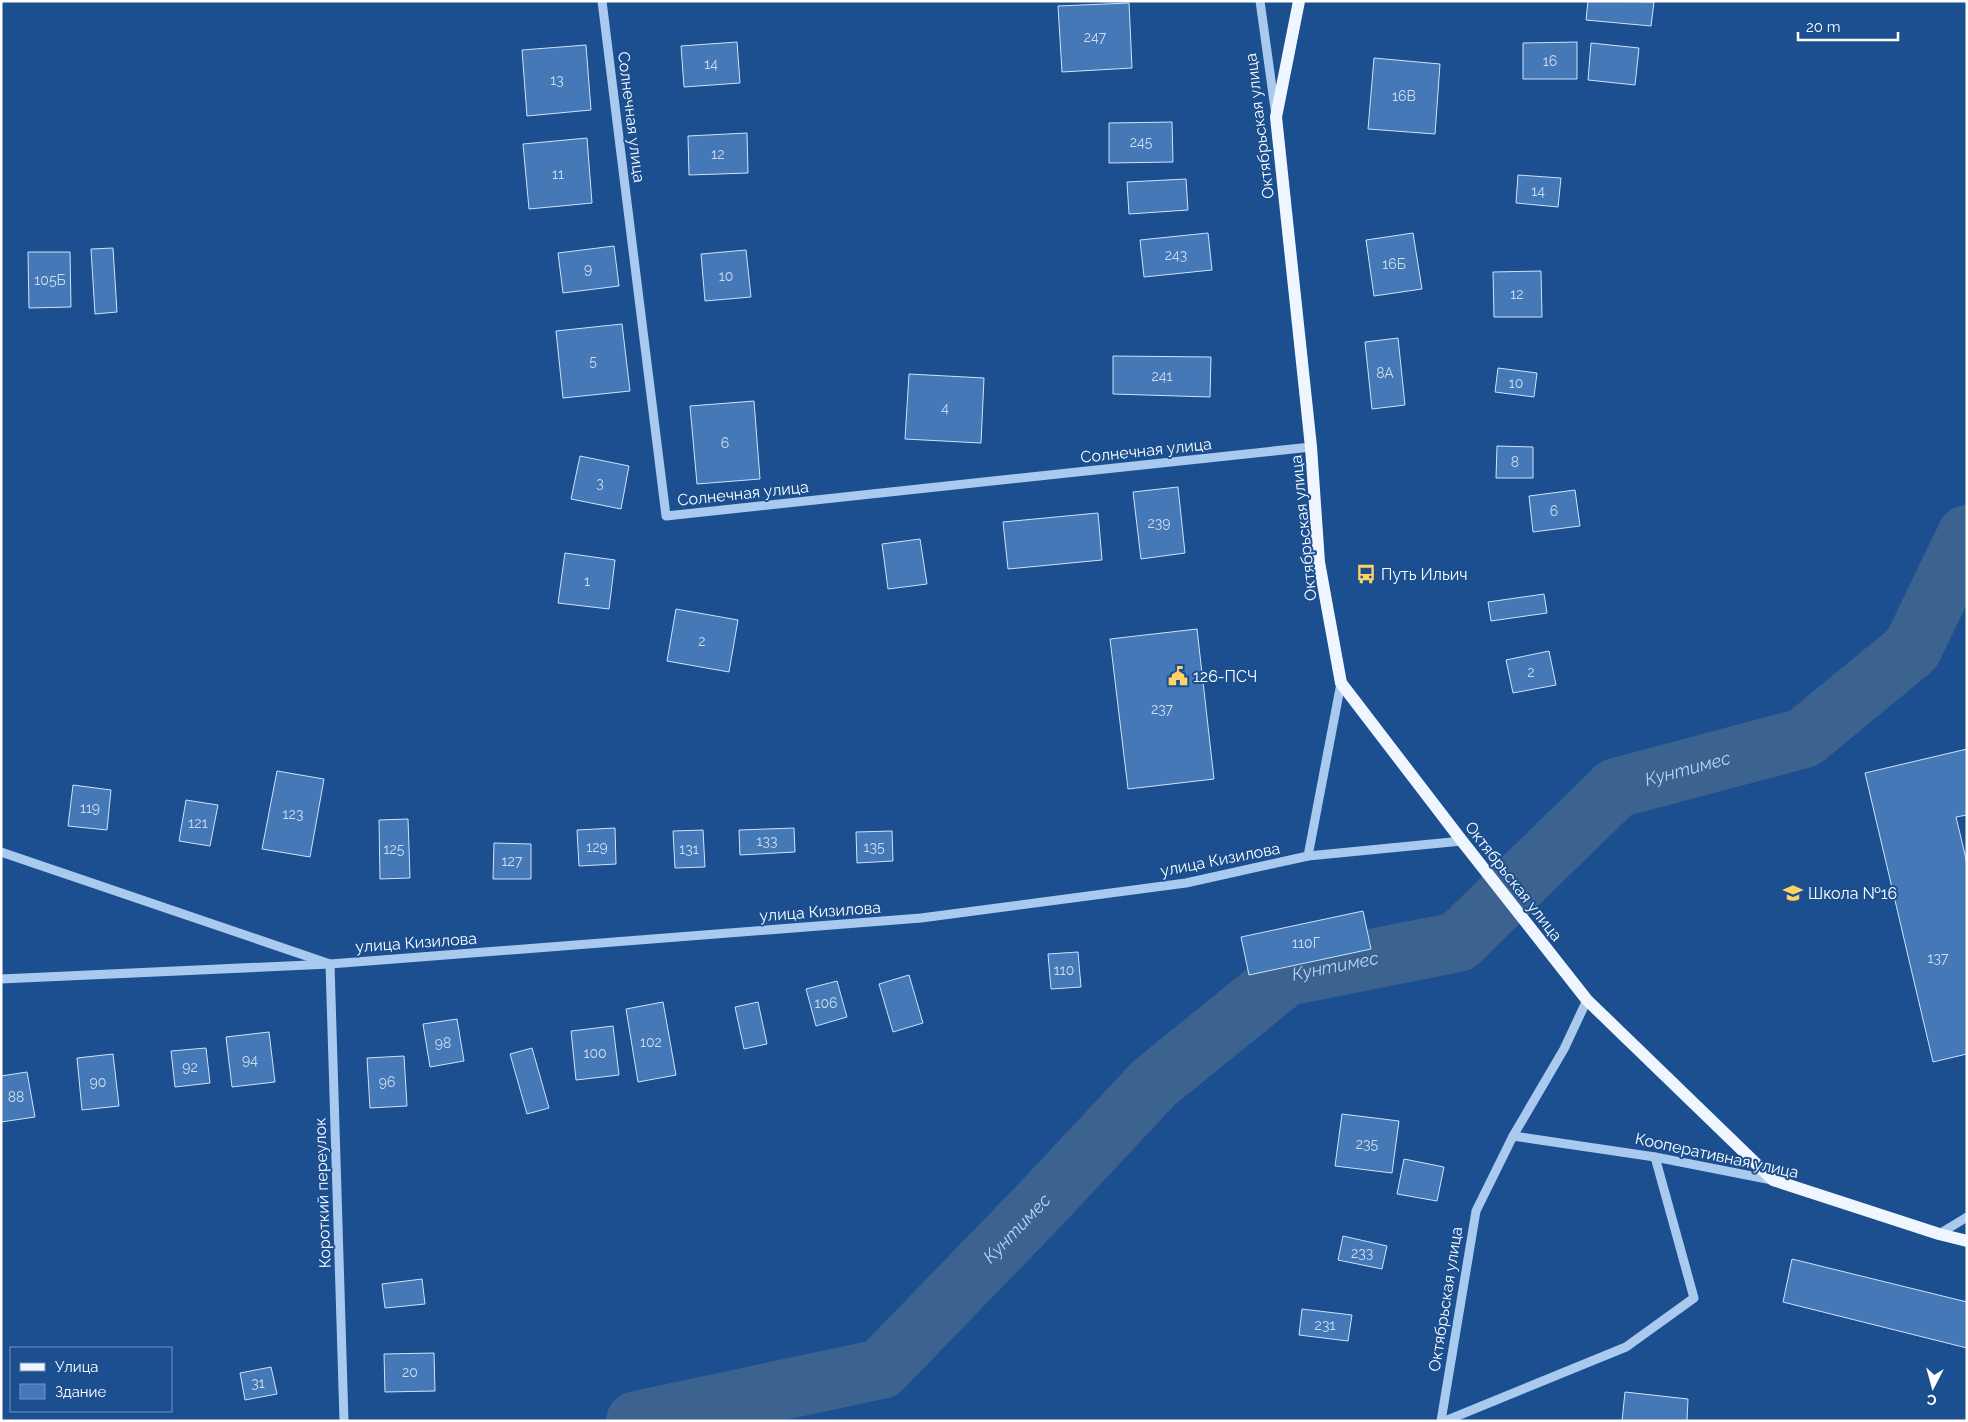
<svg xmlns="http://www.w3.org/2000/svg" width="1968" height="1422" font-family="Raleway,sans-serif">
<rect width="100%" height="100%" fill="#1b4f8f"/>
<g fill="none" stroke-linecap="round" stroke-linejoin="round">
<!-- river -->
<path stroke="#3c6290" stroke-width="60" id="s1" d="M636 1421 881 1369 1037 1208 1154 1083 1286 976 1458 942 1616 788 1804 738 1912 649 1967 535"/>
</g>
<!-- building -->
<g fill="#4478b7" stroke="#cfe3fa">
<path d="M1588 1 1654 2 1651 26 1586 20Z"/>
<path d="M1129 3 1132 68 1062 72 1058 6Z"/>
<path d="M737 42 740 83 684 87 681 46Z"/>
<path d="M1577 42V79H1523V43Z"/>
<path d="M1591 43 1639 48 1635 85 1588 80Z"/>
<path d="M586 45 591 110 527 116 522 50Z"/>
<path d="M1374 58 1440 64 1435 134 1368 129Z"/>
<path d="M1172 122 1173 162 1109 163V123Z"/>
<path d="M747 133 748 173 689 175 688 136Z"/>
<path d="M587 138 592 203 529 209 523 144Z"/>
<path d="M1518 175 1561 178 1558 207 1516 203Z"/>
<path d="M1186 179 1188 210 1129 214 1127 182Z"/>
<path d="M1208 233 1212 270 1144 277 1140 240Z"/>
<path d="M1413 233 1422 289 1374 296 1366 240Z"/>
<path d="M614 246 619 286 563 293 558 253Z"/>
<path d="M113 248 117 312 95 314 91 249Z"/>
<path d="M746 250 751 297 705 301 701 254Z"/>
<path d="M28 252H70L71 307 29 308Z"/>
<path d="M1541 271 1542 317H1494L1493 272Z"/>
<path d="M622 324 630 391 563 398 556 331Z"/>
<path d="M1398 338 1405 405 1372 409 1365 342Z"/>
<path d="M1113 356 1211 357 1210 397 1113 394Z"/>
<path d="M1498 368 1537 373 1534 397 1495 392Z"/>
<path d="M909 374 984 378 981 443 905 439Z"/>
<path d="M754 401 760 479 697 484 690 406Z"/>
<path d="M1497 446 1533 447V478H1496Z"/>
<path d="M580 456 629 466 621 509 571 499Z"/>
<path d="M1178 487 1185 553 1141 559 1133 492Z"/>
<path d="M1575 490 1580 526 1533 532 1529 496Z"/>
<path d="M1098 513 1102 560 1008 569 1003 522Z"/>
<path d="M920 539 927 584 888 589 882 544Z"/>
<path d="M565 553 615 560 609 609 558 603Z"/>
<path d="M1544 594 1547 613 1491 621 1488 602Z"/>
<path d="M676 609 738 620 729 672 667 661Z"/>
<path d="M1197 629 1214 779 1128 789 1110 639Z"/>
<path d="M1549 651 1556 685 1513 693 1506 660Z"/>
<path d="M1967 749V815L1956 817 1967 863V1054L1933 1062 1865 773Z"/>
<path d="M277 771 324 779 310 857 262 849Z"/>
<path d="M73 785 111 790 107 830 68 826Z"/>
<path d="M186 800 218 805 210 846 179 841Z"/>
<path d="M408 819 410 878 380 879 379 820Z"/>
<path d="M615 828 616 864 579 866 577 830Z"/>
<path d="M794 828 795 852 740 855 739 830Z"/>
<path d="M703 830 705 867 675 868 673 831Z"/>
<path d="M892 831 893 861 857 863 856 832Z"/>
<path d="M494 843 531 844V879H493Z"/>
<path d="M1363 911 1371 949 1249 975 1241 937Z"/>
<path d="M1078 952 1081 987 1051 989 1048 954Z"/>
<path d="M909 975 923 1023 893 1032 879 984Z"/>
<path d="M837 981 847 1017 816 1026 806 989Z"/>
<path d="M663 1002 676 1075 638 1082 626 1009Z"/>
<path d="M758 1002 767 1044 744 1049 735 1007Z"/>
<path d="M457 1019 464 1061 430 1067 423 1024Z"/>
<path d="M613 1026 619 1075 576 1080 571 1031Z"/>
<path d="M269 1032 275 1082 232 1087 226 1037Z"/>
<path d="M206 1048 210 1083 175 1087 171 1051Z"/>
<path d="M532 1048 549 1108 527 1114 510 1054Z"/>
<path d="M113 1054 119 1106 82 1110 77 1058Z"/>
<path d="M404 1056 407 1106 370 1108 367 1058Z"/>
<path d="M27 1072 35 1117 1 1122V1076Z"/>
<path d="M1342 1114 1399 1121 1392 1173 1335 1166Z"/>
<path d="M1404 1159 1444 1167 1437 1201 1397 1194Z"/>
<path d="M1343 1236 1387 1246 1382 1269 1338 1260Z"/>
<path d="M1792 1259 1967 1302V1348L1783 1302Z"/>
<path d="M422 1279 425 1304 385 1308 382 1284Z"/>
<path d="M1302 1309 1352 1315 1348 1341 1299 1335Z"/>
<path d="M434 1353 435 1391 385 1392 384 1354Z"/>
<path d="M271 1367 277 1394 245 1400 240 1373Z"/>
<path d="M1625 1392 1688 1399 1687 1421H1622Z"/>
</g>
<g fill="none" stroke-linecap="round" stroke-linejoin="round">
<!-- minor -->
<g stroke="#a9c9ee" stroke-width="9">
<path d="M602 1 666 516 1311 447"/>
<path d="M1260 1 1275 109"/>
<path d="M1 852 330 964 344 1421"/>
<path d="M1308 856 1462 841"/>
<path d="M1 979 330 964 921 918 1186 883 1308 856 1341 683"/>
<path d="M1513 1136 1655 1157 1772 1180"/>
<path d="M1939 1234 1967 1217"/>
<path d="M1441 1421 1476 1211 1513 1136 1564 1049 1587 1000"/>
<path d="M1445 1421 1626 1347 1694 1298 1655 1157"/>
</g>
<!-- major -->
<path stroke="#f0f6ff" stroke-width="12" d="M1299 1 1276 117 1311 447 1319 562 1341 683 1462 841 1587 1000 1773 1180 1939 1234 1967 1241"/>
</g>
<!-- icons -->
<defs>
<symbol id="bus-bare" viewBox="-9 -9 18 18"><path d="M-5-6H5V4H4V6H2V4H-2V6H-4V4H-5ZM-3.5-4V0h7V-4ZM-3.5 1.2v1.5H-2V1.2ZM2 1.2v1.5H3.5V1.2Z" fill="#ffd166" stroke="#1b4f8f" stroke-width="2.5" paint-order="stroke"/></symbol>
<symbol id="civic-bare" viewBox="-9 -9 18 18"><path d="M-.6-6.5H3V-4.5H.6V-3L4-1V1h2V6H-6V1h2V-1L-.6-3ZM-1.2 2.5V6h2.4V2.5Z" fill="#ffd166" stroke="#1b4f8f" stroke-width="2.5" paint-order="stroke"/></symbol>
<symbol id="school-bare" viewBox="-9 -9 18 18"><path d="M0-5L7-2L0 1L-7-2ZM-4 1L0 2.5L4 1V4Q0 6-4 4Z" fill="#ffd166" stroke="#1b4f8f" stroke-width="2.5" paint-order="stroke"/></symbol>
</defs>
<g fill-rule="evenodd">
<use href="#bus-bare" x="1352" y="560" width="28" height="28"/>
<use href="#civic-bare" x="1164" y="662" width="28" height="28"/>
<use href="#school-bare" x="1779" y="879" width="28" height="28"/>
</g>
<g text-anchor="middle" stroke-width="4" stroke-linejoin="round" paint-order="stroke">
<!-- number labels -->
<g font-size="14" fill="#d0dded">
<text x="1095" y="42">247</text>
<text x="1550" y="66">16</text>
<text x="711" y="69">14</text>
<text x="557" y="85">13</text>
<text x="1404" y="101">16В</text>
<text x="1141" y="147">245</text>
<text x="718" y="159">12</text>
<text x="558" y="179">11</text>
<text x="1538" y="196">14</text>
<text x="1176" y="260">243</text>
<text x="1394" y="269">16Б</text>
<text x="588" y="274">9</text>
<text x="726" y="281">10</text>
<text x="50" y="285">105Б</text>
<text x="1517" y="299">12</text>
<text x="593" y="366">5</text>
<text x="1385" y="378">8А</text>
<text x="1162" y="381">241</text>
<text x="1516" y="388">10</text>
<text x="945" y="413">4</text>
<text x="725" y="448">6</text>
<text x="1515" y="467">8</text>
<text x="600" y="488">3</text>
<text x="1554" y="516">6</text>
<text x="1159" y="528">239</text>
<text x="587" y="586">1</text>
<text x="702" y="646">2</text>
<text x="1531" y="677">2</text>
<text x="1162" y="714">237</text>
<text x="90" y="813">119</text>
<text x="293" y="819">123</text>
<text x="198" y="828">121</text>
<text x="767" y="846">133</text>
<text x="597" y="852">129</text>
<text x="874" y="852">135</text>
<text x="394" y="854">125</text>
<text x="689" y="854">131</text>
<text x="512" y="866">127</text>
<text x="1306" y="948">110Г</text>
<text x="1938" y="963">137</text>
<text x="1064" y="975">110</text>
<text x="826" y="1008">106</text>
<text x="651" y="1047">102</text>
<text x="443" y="1048">98</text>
<text x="595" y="1058">100</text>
<text x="250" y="1065">94</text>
<text x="190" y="1072">92</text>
<text x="98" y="1087">90</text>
<text x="387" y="1087">96</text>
<text x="16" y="1102">88</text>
<text x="1367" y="1149">235</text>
<text x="1362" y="1258">233</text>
<text x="1325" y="1330">231</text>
<text x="410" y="1377">20</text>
<text x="258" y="1388">31</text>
</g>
<!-- street labels -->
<g font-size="16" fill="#fff" stroke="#1b4f8f">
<text transform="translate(632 117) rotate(83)" y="6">Солнечная улица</text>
<text transform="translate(1259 126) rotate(-97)" y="6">Октябрьская улица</text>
<text transform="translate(1146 450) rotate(-6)" y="6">Солнечная улица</text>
<text transform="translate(743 493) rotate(-6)" y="6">Солнечная улица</text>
<text transform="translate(1303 528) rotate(-96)" y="6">Октябрьская улица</text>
<text transform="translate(1220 859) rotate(-11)" y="6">улица Кизилова</text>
<text transform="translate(1514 881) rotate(52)" y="6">Октябрьская улица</text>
<text transform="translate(820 911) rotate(-4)" y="6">улица Кизилова</text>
<text transform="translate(416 942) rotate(-4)" y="6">улица Кизилова</text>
<text transform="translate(1717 1155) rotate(12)" y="6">Кооперативная улица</text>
<text transform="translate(322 1193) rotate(-92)" y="6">Короткий переулок</text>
<text transform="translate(1445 1299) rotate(-81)" y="6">Октябрьская улица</text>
</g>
<!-- poi labels -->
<g font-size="16" fill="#fff" stroke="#1b4f8f" text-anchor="start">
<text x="1381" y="580">Путь Ильич</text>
<text x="1193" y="682">126-ПСЧ</text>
<text x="1808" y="899">Школа №16</text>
</g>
<!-- water labels -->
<g font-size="18" font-style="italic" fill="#b5d3f5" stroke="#1b4f8f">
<text dy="6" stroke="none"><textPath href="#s1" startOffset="1286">Кунтимес</textPath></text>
<text dy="6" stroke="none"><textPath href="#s1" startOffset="866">Кунтимес</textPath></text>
<text dy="6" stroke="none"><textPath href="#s1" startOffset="446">Кунтимес</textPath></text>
</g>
</g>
<!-- border -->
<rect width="1968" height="1422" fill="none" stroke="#ffffff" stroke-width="5"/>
<!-- legend -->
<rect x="10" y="1347" width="162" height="65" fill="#1b4f8f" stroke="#7695bc"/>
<rect x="20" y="1363" width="25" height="8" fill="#f0f6ff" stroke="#7695bc"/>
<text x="55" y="1372" font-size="15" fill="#ffffff">Улица</text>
<rect x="20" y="1384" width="25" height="15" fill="#4478b7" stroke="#7695bc"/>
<text x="55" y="1397" font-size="15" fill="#ffffff">Здание</text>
<!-- north arrow -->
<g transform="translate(1933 1387) rotate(186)" stroke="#1b4f8f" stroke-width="4" paint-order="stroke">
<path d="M0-4L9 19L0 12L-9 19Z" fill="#ffffff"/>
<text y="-8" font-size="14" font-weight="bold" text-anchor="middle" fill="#ffffff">С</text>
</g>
<!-- scale -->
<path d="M1798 32v8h100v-8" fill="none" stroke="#ffffff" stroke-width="2.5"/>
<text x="1806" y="32" font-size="15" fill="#ffffff" stroke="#1b4f8f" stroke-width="4" paint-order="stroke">20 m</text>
</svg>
